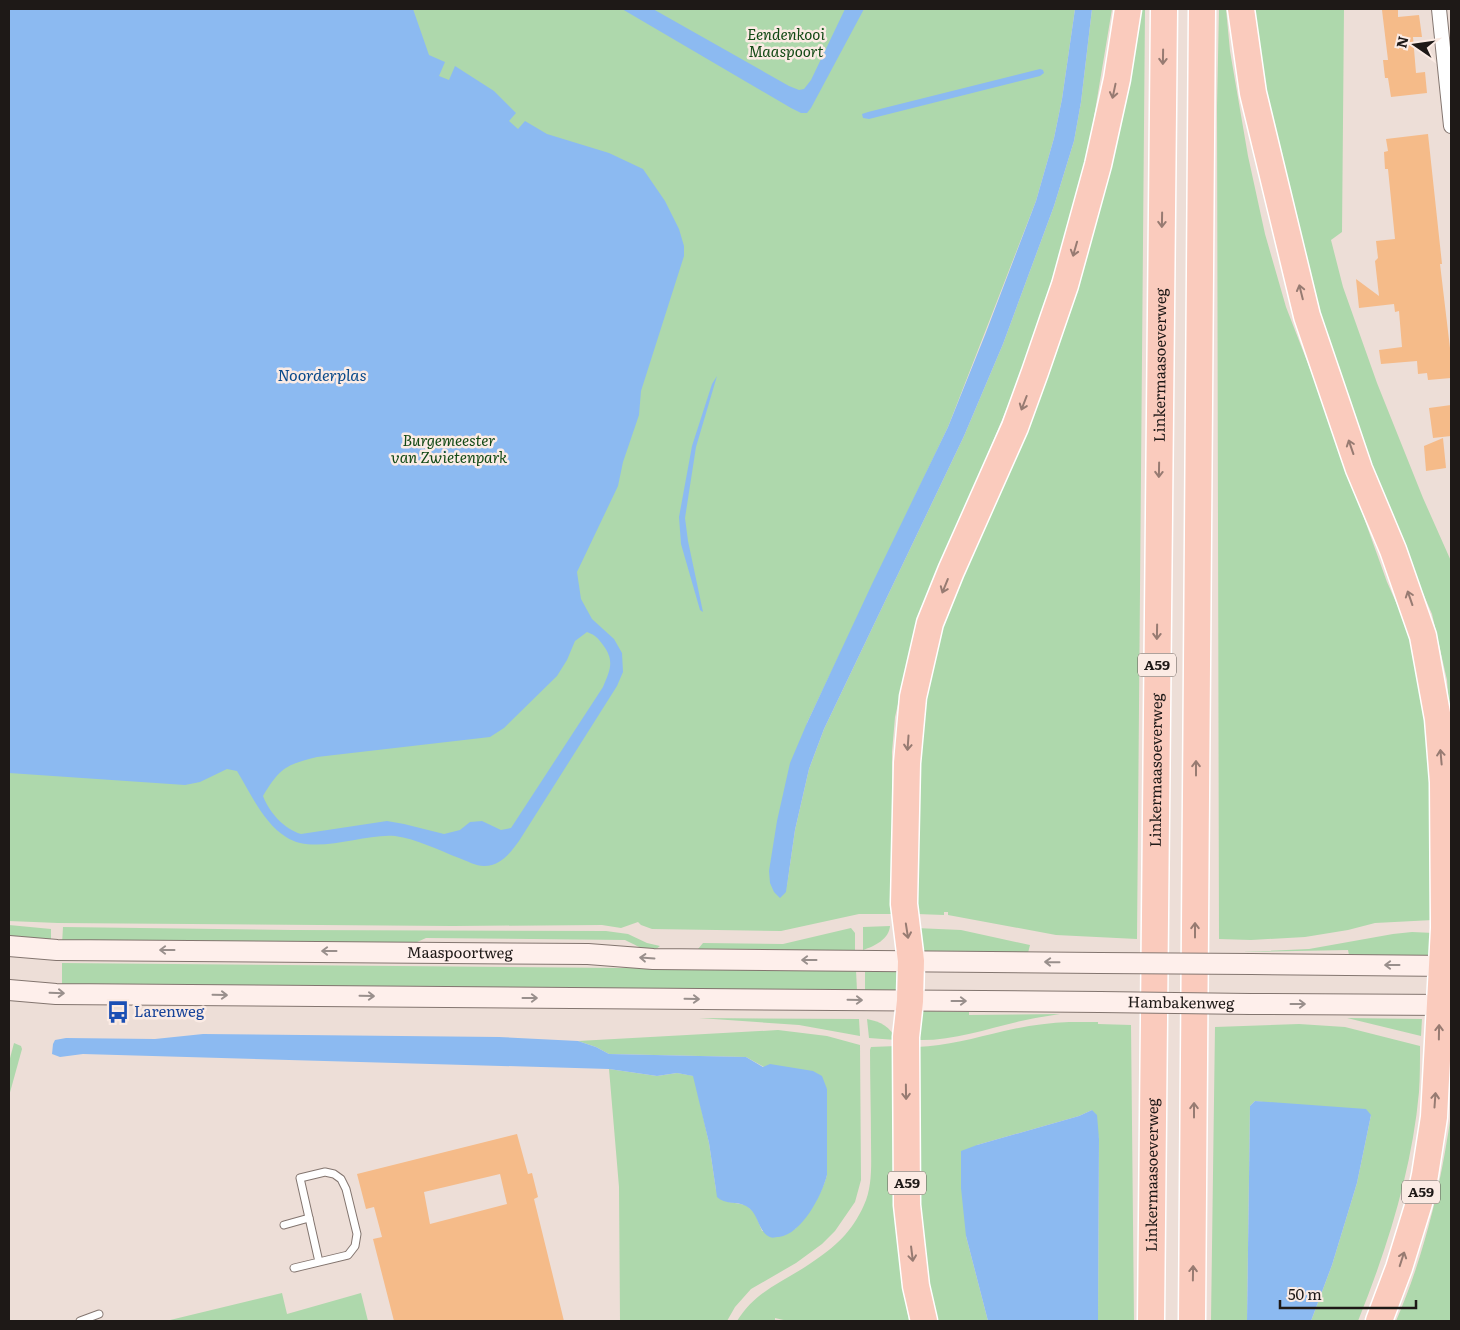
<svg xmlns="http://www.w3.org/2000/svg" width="1460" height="1330" font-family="Literata,serif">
<rect width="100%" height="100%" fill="#edded7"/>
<!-- green -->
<g fill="#aed8ac">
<path d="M9 9H1075L1062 99 1054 138 1036 201 948 427 807 723 786 892 795 830 809 769 824 729 964 436 1003 344 1054 206 1074 141 1081 102 1092 9H1112L1086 165 1038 334 962 515 920 622 909 657 895 717 892 752 894 914H859L781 931 652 929 641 925 638 922 621 928 602 925 453 926 58 923 9 921Z"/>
<path d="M1134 9H1145L1137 939 1056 935 948 915V912H944V915L917 914 921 728 937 636 1021 427Z"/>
<path d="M1219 9H1226L1230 51 1248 156 1265 234 1286 307 1317 387 1387 582 1411 636 1428 700 1433 920 1375 923 1348 930 1305 937 1251 940 1219 939 1217 106Z"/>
<path d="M1252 9H1344L1342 232 1331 240 1343 287 1377 383 1423 498 1451 561V730L1447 680 1432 614 1379 492 1341 392 1281 178Z"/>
<path d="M9 925 51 929V940H9Z"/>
<path d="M890 926C889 939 875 946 863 950V927Z"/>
<path d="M63 927 292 930 606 931 628 934 647 943 660 946C650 955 636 945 625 940L426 938 406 947 62 944Z"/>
<path d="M851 928 855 933V952L698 949 703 943 783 944Z"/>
<path d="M916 928 961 930 1030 945 1028 953 921 951Z"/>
<path d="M1412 932 1434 933 1433 950 1429 955H1349L1348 950 1241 952 1309 949 1393 934Z"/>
<path d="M62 963 856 970 857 991 62 984Z"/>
<path d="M865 971H901V992L865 990Z"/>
<path d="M922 1011 969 1012V1015L1060 1014C1047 1016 1034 1018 1021 1021 986 1029 953 1041 917 1040Z"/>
<path d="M699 1018 859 1019 860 1036 799 1025Z"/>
<path d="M1347 1018 1422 1019 1421 1036Z"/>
<path d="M867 1019C881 1022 890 1026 896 1040L869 1038Z"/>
<path d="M1069 1022H1098V1024L1131 1025 1134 1321H1098L1099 1139 1092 1110 1079 1116 977 1145 966 1236 988 1321H936L924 1266 917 1214V1047C947 1046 974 1038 1004 1031 1025 1026 1047 1023 1069 1022Z"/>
<path d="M1299 1024 1345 1027 1420 1046C1420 1061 1420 1077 1419 1092 1412 1170 1387 1249 1358 1321H1311L1332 1265 1357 1183 1371 1115 1255 1101 1250 1106 1247 1321H1211L1215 1027Z"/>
<path d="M778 1030 827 1036 860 1045 861 1180 855 1202 835 1231 822 1244 796 1263 751 1289 735 1307 727 1321H620L619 1187 609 1069 657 1076 677 1073 694 1076 709 1143 716 1190 729 1202 746 1205 755 1213 762 1231 795 1229C809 1213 821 1196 827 1175V1089L764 1067 746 1057 609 1054 596 1047 578 1041Z"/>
<path d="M14 1043 21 1046 22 1049 9 1096V1062Z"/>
<path d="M897 1046C895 1102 892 1159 895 1215 897 1251 903 1286 909 1321H788L775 1318V1321H737C756 1290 782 1283 811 1263 835 1247 852 1232 864 1205 873 1186 871 1162 871 1141 871 1111 870 1080 870 1050L871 1047Z"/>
<path d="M1451 1111V1321H1396C1419 1268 1435 1209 1445 1152 1447 1139 1450 1125 1451 1111Z"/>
<path d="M282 1293 287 1314 361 1293 368 1321H166Z"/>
</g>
<!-- water -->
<g fill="#8cbaf1" fill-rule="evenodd">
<path d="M9 9H413L429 55 445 62 439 76 449 80 455 66 494 91 516 113 509 121 518 129 525 121 547 134 609 153 643 169 665 201 679 229 684 246V256L641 391 639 415 623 462 618 486 577 572 581 599 592 619 614 639 622 653 623 672 617 686 519 841C510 853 501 866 484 866 476 866 467 861 459 858 438 850 417 839 395 836 363 833 315 856 286 837 263 822 251 794 237 771L227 769 200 782 185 785 9 773ZM587 632C595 635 598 638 603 645 615 661 610 670 603 687L511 828 501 830 482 821 470 822 460 830 444 834 404 824 387 821 301 834C284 829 269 812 263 796 280 768 285 765 317 757L490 737 504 728 557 676 567 660 575 641Z"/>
<path d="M622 9H653L789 86 799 90 804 89 811 80 845 9H864L811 108 807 113H801L791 108Z"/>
<path d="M1075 9H1092L1081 102 1074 141 1054 206 1003 344 964 436 824 729 809 769 795 830 786 892 780 898 774 892 770 883 769 871 777 821 790 763 807 723 872 584 948 427 985 335 1036 201 1054 138 1062 99Z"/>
<path d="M1040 69 1043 70 1044 73 1040 76 869 119 863 118 862 114 868 112Z"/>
<path d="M717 376 696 447 685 518 688 541 703 612 700 610 681 544 679 517 692 446 712 384Z"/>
<path d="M203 1034 499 1037 578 1041 596 1047 609 1054 746 1057 763 1067 770 1064 813 1071 822 1076 827 1089V1175C822 1195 802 1234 779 1237 775 1237 772 1239 768 1236 757 1229 759 1213 746 1206 737 1201 725 1205 717 1197L709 1143 693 1076 677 1073 657 1076 609 1069 83 1054 60 1057 52 1054 53 1044 55 1040 66 1038 155 1039Z"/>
<path d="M1255 1101 1366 1109 1371 1115 1357 1183 1332 1265 1311 1321H1247L1250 1106Z"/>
<path d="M1092 1110 1097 1115 1099 1139 1098 1321H988L966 1236 961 1188V1151L977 1145 1079 1116Z"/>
</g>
<!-- building -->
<g fill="#f5bb89" fill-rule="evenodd">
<path d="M1398 9V17L1419 15 1422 37H1413L1416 73 1425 72 1427 93 1391 97 1388 78H1385L1383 60H1388L1382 10Z"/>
<path d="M1428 134 1442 264H1440L1450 348H1451V378L1428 380 1427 373 1418 374 1417 361 1381 364 1379 350 1402 347 1399 311 1395 312 1394 304 1359 308 1356 279 1379 296 1375 261 1378 258 1376 241 1395 239 1388 169H1385L1384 152 1388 151 1386 139Z"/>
<path d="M1451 405V436L1433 438 1429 408Z"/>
<path d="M1443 438 1446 468 1426 471 1424 446Z"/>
<path d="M517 1134 528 1174 532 1173 538 1197 534 1199 564 1321H394L373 1239 382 1237 374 1207 366 1209 357 1174ZM500 1174 507 1204 430 1224 424 1192Z"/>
</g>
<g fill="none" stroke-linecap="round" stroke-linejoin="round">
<defs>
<g id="service">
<path d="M284 1225 309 1218"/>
<path d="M294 1268 348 1255 355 1246 357 1234 346 1189 341 1179 334 1174 325 1172 300 1178 319 1262"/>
<path d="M80 1321 99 1314"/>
</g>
<path id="minor" d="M1439 9 1451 126"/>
<g id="secondary">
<path id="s1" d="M9 946 57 950 588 954 653 959 1100 963"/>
<path d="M1251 964 1451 966"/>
<path d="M9 990 56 994 1100 1002"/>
<path d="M1250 1004 1451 1005"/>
</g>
<g id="motorway">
<path d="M1241 9 1253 93 1307 316 1359 469 1393 550 1423 636 1438 719 1443 782 1444 928 1434 1117 1425 1175 1419 1203 1399 1268 1379 1321"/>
<path d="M924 1321 916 1286 907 1205 906 1037 910 1001 911 961 904 904 907 763 913 697 930 623 951 571 1015 427 1035 372 1065 285 1098 165 1117 79 1128 9"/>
<path id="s2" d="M1151 1321 1164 9"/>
<path d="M1192 1321 1202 9"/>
</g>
</defs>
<!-- service casing -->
<use href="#service" stroke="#83756f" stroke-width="9"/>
<!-- minor casing -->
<use href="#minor" stroke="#83756f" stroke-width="16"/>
<!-- secondary casing -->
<use href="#secondary" stroke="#83756f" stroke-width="22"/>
<!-- motorway casing -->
<use href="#motorway" stroke="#fff" stroke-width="29"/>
<!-- service -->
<use href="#service" stroke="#fff" stroke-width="7"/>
<!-- minor -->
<use href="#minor" stroke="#fff" stroke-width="14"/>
<!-- secondary -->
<use href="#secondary" stroke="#feefeb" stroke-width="20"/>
<!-- motorway -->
<use href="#motorway" stroke="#facbbd" stroke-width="26"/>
<defs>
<g id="secondary-bridge">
<path d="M1100 963 1251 964"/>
<path id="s3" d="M1100 1002 1250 1004"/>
</g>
</defs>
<!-- secondary-bridge casing -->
<use href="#secondary-bridge" stroke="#83756f" stroke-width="22" stroke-linecap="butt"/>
<!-- secondary-bridge -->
<use href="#secondary-bridge" stroke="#feefeb" stroke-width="20"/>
</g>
<!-- one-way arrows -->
<defs><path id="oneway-shaft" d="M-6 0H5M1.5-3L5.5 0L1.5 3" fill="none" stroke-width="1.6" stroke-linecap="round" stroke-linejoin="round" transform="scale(1.25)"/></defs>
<g stroke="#977b72">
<use href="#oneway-shaft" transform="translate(1163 57) rotate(91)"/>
<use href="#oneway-shaft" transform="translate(1114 91) rotate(102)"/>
<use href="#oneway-shaft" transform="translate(1162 220) rotate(91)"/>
<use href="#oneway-shaft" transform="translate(1075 249) rotate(106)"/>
<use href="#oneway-shaft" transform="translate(1301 292) rotate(-104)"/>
<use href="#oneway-shaft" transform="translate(1024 403) rotate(111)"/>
<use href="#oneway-shaft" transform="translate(1351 447) rotate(-109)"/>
<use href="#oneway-shaft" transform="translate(1159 470) rotate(91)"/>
<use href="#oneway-shaft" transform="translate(945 586) rotate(112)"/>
<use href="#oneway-shaft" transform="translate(1410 598) rotate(-109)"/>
<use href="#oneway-shaft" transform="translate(1157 632) rotate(91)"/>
<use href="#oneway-shaft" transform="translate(908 743) rotate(94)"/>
<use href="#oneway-shaft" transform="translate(1441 757) rotate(-95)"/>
<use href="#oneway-shaft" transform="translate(1196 768) rotate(-90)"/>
<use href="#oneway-shaft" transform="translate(1195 930) rotate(-90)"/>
<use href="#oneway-shaft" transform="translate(907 931) rotate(81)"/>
<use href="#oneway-shaft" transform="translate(1439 1032) rotate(-89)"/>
<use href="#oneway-shaft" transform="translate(906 1092) rotate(89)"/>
<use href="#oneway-shaft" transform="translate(1435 1100) rotate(-86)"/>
<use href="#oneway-shaft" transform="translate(1194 1110) rotate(-90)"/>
<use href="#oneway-shaft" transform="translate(912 1254) rotate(83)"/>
<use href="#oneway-shaft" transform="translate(1402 1259) rotate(-72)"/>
<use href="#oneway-shaft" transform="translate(1193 1273) rotate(-89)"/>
</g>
<g stroke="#998f8c">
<use href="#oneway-shaft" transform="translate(167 950) rotate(-180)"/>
<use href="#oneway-shaft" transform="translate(329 951) rotate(180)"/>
<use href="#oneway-shaft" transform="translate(647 958) rotate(-176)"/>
<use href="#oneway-shaft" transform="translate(809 960) rotate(-180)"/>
<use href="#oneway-shaft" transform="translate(1052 962) rotate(-179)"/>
<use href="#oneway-shaft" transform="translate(1392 965) rotate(-180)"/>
<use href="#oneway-shaft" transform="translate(57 993) rotate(2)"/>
<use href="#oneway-shaft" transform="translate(220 995) rotate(1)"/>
<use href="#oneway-shaft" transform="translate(367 996) rotate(1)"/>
<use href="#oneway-shaft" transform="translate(530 998)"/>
<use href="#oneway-shaft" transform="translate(692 999) rotate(1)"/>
<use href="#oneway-shaft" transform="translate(855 1000) rotate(1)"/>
<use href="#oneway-shaft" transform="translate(959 1001)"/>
<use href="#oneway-shaft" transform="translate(1298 1004)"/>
</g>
<!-- icons -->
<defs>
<symbol id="bus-bare" viewBox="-9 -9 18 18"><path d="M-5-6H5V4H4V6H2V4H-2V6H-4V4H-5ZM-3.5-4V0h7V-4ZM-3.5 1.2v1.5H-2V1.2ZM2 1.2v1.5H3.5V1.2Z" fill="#1a4fb4" stroke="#fbebe4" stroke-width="2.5" paint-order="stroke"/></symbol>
</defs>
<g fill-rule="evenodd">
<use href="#bus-bare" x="102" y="996" width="32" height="32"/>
</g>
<g text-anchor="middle" stroke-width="5" stroke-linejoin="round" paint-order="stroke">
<!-- shield labels -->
<g fill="#fbebe4" stroke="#605854" stroke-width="1">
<rect x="1138" y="653.5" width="38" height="23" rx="4"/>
<rect x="888" y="1171.5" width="38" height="23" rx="4"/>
<rect x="1402" y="1180.5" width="38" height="23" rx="4"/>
</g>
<g font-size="14" font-weight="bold" fill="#1e1917">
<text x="1157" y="670">A59</text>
<text x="907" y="1188">A59</text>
<text x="1421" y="1197">A59</text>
</g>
<!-- park labels -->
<g font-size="15" font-style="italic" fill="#124915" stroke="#fbebe4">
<text x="786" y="40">Eendenkooi<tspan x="786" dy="17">Maaspoort</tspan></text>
<text x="449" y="446">Burgemeester<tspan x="449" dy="17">van Zwietenpark</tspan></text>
</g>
<!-- street labels -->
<g font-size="15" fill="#1e1917" stroke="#fbebe4">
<text dy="5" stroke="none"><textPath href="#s2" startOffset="956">Linkermaasoeverweg</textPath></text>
<text dy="5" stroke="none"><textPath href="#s2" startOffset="551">Linkermaasoeverweg</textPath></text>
<text dy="5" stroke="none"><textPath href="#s1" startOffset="451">Maaspoortweg</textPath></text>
<text dy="5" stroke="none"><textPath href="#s3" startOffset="81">Hambakenweg</textPath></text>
<text dy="5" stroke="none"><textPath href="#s2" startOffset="146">Linkermaasoeverweg</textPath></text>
</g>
<!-- transit labels -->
<g font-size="15" fill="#164399" stroke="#fbebe4" text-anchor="start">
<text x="134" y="1017">Larenweg</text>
</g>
<!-- water labels -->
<g font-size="16" font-style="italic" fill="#08498a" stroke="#fbebe4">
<text x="322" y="381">Noorderplas</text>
</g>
</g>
<!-- border -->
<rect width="1460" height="1330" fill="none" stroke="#1e1917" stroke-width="20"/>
<!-- north arrow -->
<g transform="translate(1415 45) rotate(283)" stroke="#fbebe4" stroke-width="4" paint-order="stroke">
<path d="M0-4L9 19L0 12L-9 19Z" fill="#1e1917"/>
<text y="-8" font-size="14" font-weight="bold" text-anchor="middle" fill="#1e1917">N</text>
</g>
<!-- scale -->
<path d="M1280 1300v8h136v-8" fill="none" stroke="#1e1917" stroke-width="2.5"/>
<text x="1288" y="1300" font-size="15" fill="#1e1917" stroke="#fbebe4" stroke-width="4" paint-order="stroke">50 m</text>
</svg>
